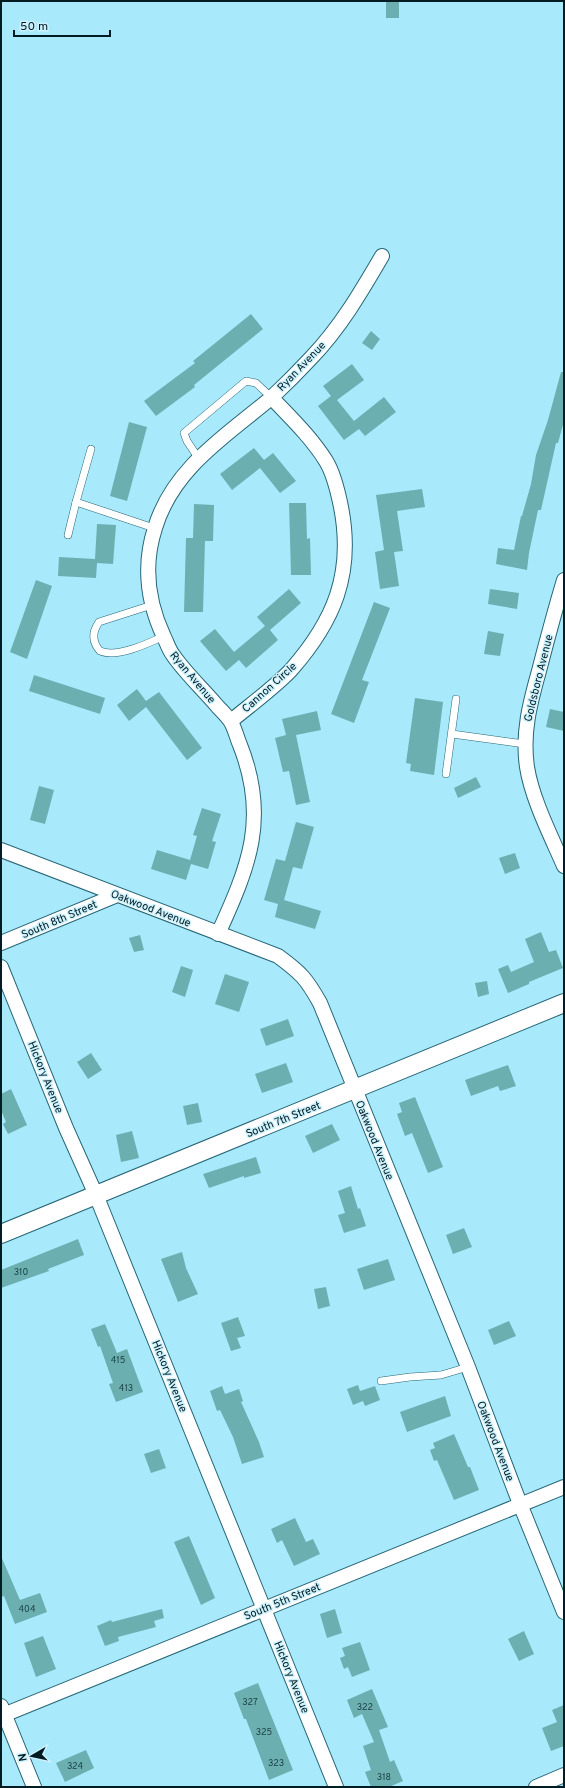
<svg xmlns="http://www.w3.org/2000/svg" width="565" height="1788" font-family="Overpass,sans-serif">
<rect width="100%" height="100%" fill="#a9e9fc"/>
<!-- building -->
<g fill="#6bafb1">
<rect x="386" y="1" width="13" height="17"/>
<path d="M251 314 263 329 194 385 195 387 156 416 144 401 195 363 193 361Z"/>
<path d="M371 331 380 339 372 350 362 343Z"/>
<path d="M352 364 364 380 337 400 354 421 384 397 396 412 365 436 359 429 344 440 318 406 331 396 323 386Z"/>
<path d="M561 372H564V421L558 443H556L541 510H538L529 553 527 570 496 564 498 548 514 550 521 516H522L531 484 536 455 548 420Z"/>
<path d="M129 422 147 427 127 501 110 496Z"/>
<path d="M254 448 264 460 273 453 296 481 280 493 260 468 232 490 220 474Z"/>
<path d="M422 489 425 507 397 511 403 551 394 552 399 586 380 589 375 552 384 550 376 495Z"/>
<path d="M289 503H306L307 539 310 538 311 575H291Z"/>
<path d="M194 504 214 505 213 541H205L203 612H184L186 538H193Z"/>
<path d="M97 524 116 525 113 564 97 563 96 578 58 576 59 557 95 559Z"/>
<path d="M36 580 52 586 27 659 10 652Z"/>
<path d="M289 589 301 603 270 630 278 640 246 668 239 660 226 671 200 641 215 629 234 652 265 626 257 617Z"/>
<path d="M490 589 519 593 517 609 488 604Z"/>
<path d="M374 602 390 608 362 680 369 682 354 723 331 714Z"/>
<path d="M488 631 504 634 500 656 484 654Z"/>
<path d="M34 675 105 698 100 714 29 691Z"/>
<path d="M137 689 146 701 159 692 202 748 187 760 146 707 129 721 117 705Z"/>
<path d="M415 698 443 702 434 775 410 771 411 764 406 763Z"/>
<path d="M550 709 564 712V731L546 727Z"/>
<path d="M317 711 321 730 296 735 310 802 296 805 289 771 283 772 275 738 286 735 282 719Z"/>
<path d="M476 777 481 787 458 798 454 788Z"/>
<path d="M39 786 54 790 45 824 30 820Z"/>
<path d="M202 808 221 814 212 841 216 842 208 869 191 864 186 880 151 869 157 850 190 860 197 836 193 835Z"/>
<path d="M296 822 314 827 302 869 293 867 284 900 321 911 315 929 275 917 278 904 264 900 276 859 285 861Z"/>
<path d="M515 853 520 868 505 874 499 858Z"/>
<path d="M541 932 549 952 556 950 563 968 529 982V984L508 993 498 969 508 965 511 972 534 962 525 939Z"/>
<path d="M140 935 144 950 134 952 129 938Z"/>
<path d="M181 966 193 970 185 997 172 992Z"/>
<path d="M225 974 249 982 239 1012 215 1004Z"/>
<path d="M487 981 489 994 478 997 475 983Z"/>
<path d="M288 1019 294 1036 266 1046 260 1029Z"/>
<path d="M91 1053 102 1070 88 1079 77 1062Z"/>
<path d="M286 1063 293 1082 262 1093 255 1074Z"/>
<path d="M508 1065 516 1086 500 1091 498 1086 471 1096 465 1080Z"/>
<path d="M11 1089 27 1125 8 1134 3 1124 6 1122 1 1110V1094Z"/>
<path d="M415 1097 443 1167 428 1173 412 1133 405 1136 397 1114 402 1112 399 1103Z"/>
<path d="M198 1103 202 1122 187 1125 183 1106Z"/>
<path d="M332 1124 340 1140 313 1153 305 1136Z"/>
<path d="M132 1131 139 1158 121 1162 116 1135Z"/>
<path d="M256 1157 261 1173 244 1178V1176L209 1188 203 1174Z"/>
<path d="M351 1186 358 1209 360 1208 366 1226 344 1233 338 1215 345 1213 338 1191Z"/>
<path d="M464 1228 472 1247 453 1254 446 1235Z"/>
<path d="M78 1239 84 1255 48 1269 49 1271 1 1288V1270Z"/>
<path d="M182 1252 186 1268 198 1294 178 1302 161 1259Z"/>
<path d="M388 1259 395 1280 364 1290 357 1269Z"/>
<path d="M326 1287 330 1306 318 1309 314 1289Z"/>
<path d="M238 1317 245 1336 237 1338 241 1348 231 1351 221 1323Z"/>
<path d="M509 1321 516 1336 494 1345 488 1330Z"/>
<path d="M105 1324 117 1353 127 1349 143 1392 116 1402 109 1384 113 1383 100 1346 98 1347 91 1329Z"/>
<path d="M358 1385 360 1391 375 1386 380 1400 365 1406 363 1401 353 1405 347 1389Z"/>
<path d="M222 1386 225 1394 239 1389 243 1401 241 1402 259 1442 264 1457 242 1464 233 1437 220 1410 217 1411 210 1391Z"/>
<path d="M445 1396 451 1416 407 1432 400 1412Z"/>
<path d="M454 1434 468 1467H470L479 1490 454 1500 437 1460 434 1461 430 1450 435 1448 433 1443Z"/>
<path d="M159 1449 166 1468 151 1473 144 1454Z"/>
<path d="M295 1518 306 1542 313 1539 320 1554 294 1566 282 1540 277 1543 271 1529Z"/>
<path d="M189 1536 215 1598 201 1605 174 1542Z"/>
<path d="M1 1556 20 1600 40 1593 47 1612 15 1624 4 1596 1 1597Z"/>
<path d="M162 1609 164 1618 154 1621 156 1627 118 1637 119 1641 105 1646 97 1626 111 1620 112 1622Z"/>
<path d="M335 1609 342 1633 327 1638 320 1614Z"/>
<path d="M524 1631 534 1654 519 1661 508 1639Z"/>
<path d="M43 1636 56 1669 36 1677 24 1643Z"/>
<path d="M360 1642 370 1670 352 1677 348 1667 344 1669 340 1658 345 1656 342 1648Z"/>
<path d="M258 1683 293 1770 269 1780 246 1719H244L234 1693Z"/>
<path d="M372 1689 388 1727 379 1730 390 1762 394 1760 403 1781 389 1787H371L365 1772 371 1770 363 1746 374 1742 362 1714 354 1718 347 1700Z"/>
<path d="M564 1705V1746L551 1751 542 1728 557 1722 552 1710Z"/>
<path d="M86 1750 94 1768 65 1782 56 1763Z"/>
</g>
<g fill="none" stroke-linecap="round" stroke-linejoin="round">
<defs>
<g id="service">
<path d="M91 449 76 502 154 528"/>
<path d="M199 459 187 441 184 433 246 381 256 383 271 397"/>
<path d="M68 535 76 502"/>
<path d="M152 605 99 622C92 632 92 642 100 651 117 658 147 644 164 636"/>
<path d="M452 734 525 744"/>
<path d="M446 774 456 699"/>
<path d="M381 1381 410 1377 441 1375 468 1367"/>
</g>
<g id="minor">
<path d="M564 580C555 610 547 640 539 671 530 703 522 733 527 767 532 799 551 836 564 866"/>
<path d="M231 721C249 706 275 687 291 670 334 621 354 574 341 507 338 492 334 474 326 461 311 437 290 417 271 397"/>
<path d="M1 850 278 956C301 973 306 978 320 1003L468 1367 520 1504 564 1612"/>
<path d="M218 934C249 866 269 818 240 745 237 738 235 729 231 722 228 717 223 712 218 707 204 690 186 674 173 655 169 650 167 643 164 637 148 603 143 565 155 528 173 468 226 436 271 398 285 385 298 372 311 358 340 328 361 292 382 256"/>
<path d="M1 943 117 895"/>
<path d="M1 967 66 1128 96 1195 336 1787"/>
<path d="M1 1706 34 1787"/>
<path d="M1 1716 564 1487"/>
<path d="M536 1787 564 1775"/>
</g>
<path id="tertiary" d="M1 1234 564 1003"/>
</defs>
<!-- service casing -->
<use href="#service" stroke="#266677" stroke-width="8"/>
<!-- minor casing -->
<use href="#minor" stroke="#266677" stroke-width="16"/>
<!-- tertiary casing -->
<use href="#tertiary" stroke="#266677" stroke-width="20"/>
<!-- service -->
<use href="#service" stroke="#fff" stroke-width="7"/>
<!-- minor -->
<use href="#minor" stroke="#fff" stroke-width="14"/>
<!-- tertiary -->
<use href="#tertiary" stroke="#fff" stroke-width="18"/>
</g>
<g text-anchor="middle" stroke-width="3" stroke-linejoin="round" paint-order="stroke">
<!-- number labels -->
<g font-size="9" fill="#1c4146">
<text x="21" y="1275">310</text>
<text x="118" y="1363">415</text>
<text x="126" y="1391">413</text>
<text x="27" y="1612">404</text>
<text x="250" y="1705">327</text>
<text x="365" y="1710">322</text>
<text x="264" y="1735">325</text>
<text x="276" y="1766">323</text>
<text x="75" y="1769">324</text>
<text x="384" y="1780">318</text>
</g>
<!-- street labels -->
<g font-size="11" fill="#021c23" stroke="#cdf2fd">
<text transform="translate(301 366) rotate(-46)" y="4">Ryan Avenue</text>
<text transform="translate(193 677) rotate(50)" y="4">Ryan Avenue</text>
<text transform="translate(538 678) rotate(-76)" y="4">Goldsboro Avenue</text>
<text transform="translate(269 687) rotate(-42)" y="4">Cannon Circle</text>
<text transform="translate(151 908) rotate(21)" y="4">Oakwood Avenue</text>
<text transform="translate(59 919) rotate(-23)" y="4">South 8th Street</text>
<text transform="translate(46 1077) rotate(68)" y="4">Hickory Avenue</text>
<text transform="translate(283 1119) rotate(-22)" y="4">South 7th Street</text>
<text transform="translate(375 1140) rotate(68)" y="4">Oakwood Avenue</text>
<text transform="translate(170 1376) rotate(68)" y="4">Hickory Avenue</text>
<text transform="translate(496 1441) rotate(69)" y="4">Oakwood Avenue</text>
<text transform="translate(282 1601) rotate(-22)" y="4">South 5th Street</text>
<text transform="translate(292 1677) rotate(68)" y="4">Hickory Avenue</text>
</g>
</g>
<!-- border -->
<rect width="565" height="1788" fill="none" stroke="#021c23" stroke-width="4"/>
<!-- north arrow -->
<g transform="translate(32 1756) rotate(261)" stroke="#cdf2fd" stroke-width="3" paint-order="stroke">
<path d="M0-3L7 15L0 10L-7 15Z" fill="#021c23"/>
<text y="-6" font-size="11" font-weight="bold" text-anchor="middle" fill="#021c23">N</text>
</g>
<!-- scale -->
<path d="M14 30v6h96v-6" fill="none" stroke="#021c23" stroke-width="2"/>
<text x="20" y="30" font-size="12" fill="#021c23" stroke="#cdf2fd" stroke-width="3" paint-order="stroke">50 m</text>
</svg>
